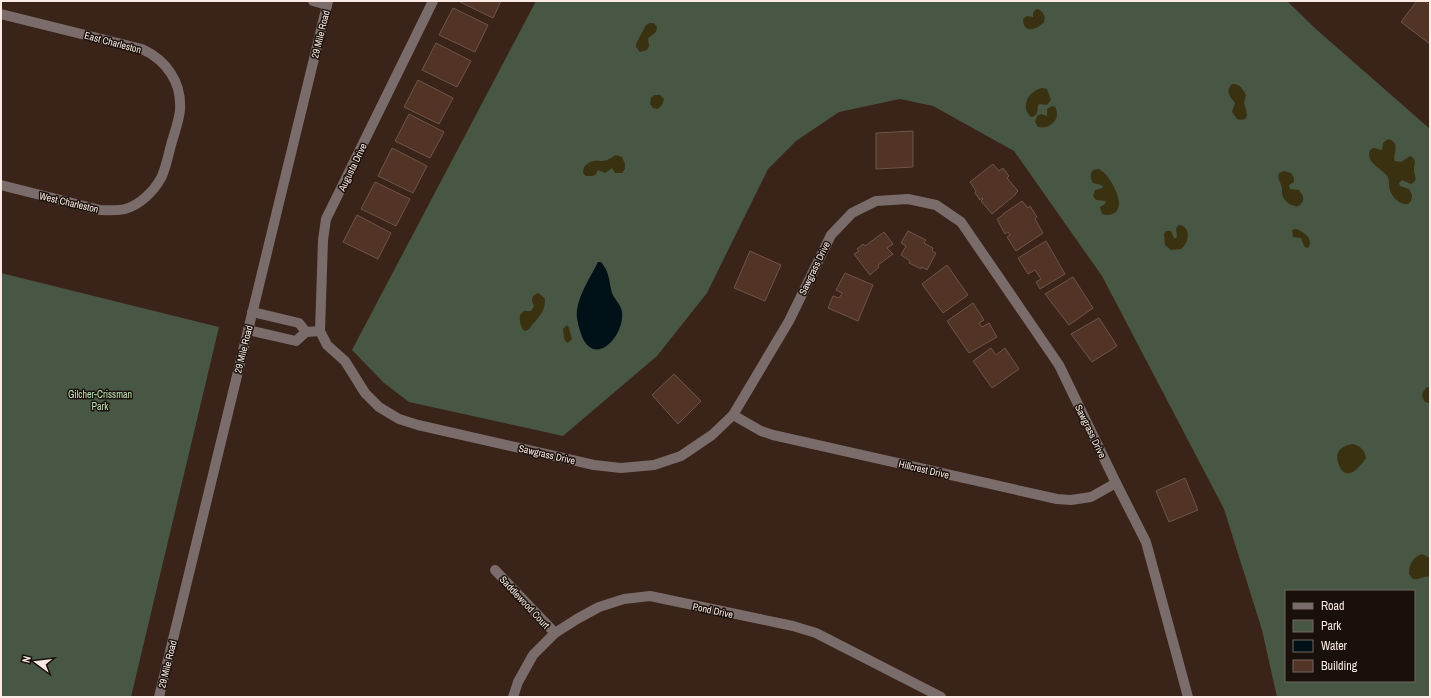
<svg xmlns="http://www.w3.org/2000/svg" width="1431" height="698" font-family="'Archivo Narrow',sans-serif">
<rect width="100%" height="100%" fill="#3a2319"/>
<!-- green -->
<g fill="#485644" fill-rule="evenodd">
<path d="M536 1H1287L1317 30 1430 129V697H1277L1262 630 1224 509 1102 276 1014 151 933 106 900 99 839 112 796 141 768 169 707 293 657 356 563 436 409 402 384 383 352 350ZM1286 591H1414V681H1286Z"/>
<path d="M1 273 219 327 131 697H1Z"/>
</g>
<!-- sand -->
<g fill="#393110">
<path d="M1036 9C1043 10 1046 16 1044 22 1038 29 1023 35 1023 19L1027 16 1033 17V13Z"/>
<path d="M650 23H654L657 27 656 32 648 38 649 46 647 50 640 52 636 47V44L646 25Z"/>
<path d="M1232 84C1239 83 1243 89 1246 95L1244 103C1246 110 1252 123 1237 119L1232 112 1235 103C1230 97 1225 91 1232 84Z"/>
<path d="M1042 88 1047 89 1051 100 1047 105 1039 104C1036 108 1040 116 1031 117 1020 107 1028 91 1042 88Z"/>
<path d="M654 95H660L664 99 662 105 658 109 653 108 650 104 651 98Z"/>
<path d="M1052 106 1055 107C1062 118 1050 130 1038 127L1035 122 1037 116 1041 114 1047 116V109Z"/>
<path d="M1388 139C1402 143 1392 154 1395 161L1401 162 1410 156C1418 160 1414 163 1414 170 1414 176 1419 180 1411 184L1402 180 1399 183 1400 186 1409 189 1412 195 1411 201 1408 204C1398 205 1390 195 1389 186 1389 183 1389 180 1388 177 1382 168 1365 163 1370 150L1373 148 1382 150 1383 143Z"/>
<path d="M616 155 622 157 625 164V169L622 173H615L612 168 605 173 598 170 596 174 593 176H586L583 173 584 167C594 157 597 163 607 160 610 159 613 156 616 155Z"/>
<path d="M1098 169C1107 171 1119 193 1119 203 1119 206 1118 209 1116 212 1112 215 1107 216 1102 214L1100 207 1105 204 1106 201 1096 200 1093 196 1095 190 1102 188 1103 187 1101 185 1093 183C1090 178 1090 174 1093 170Z"/>
<path d="M1284 171 1291 173 1294 178V182L1289 185 1290 189 1299 190 1303 196V201L1299 206C1292 207 1284 202 1282 194 1282 192 1282 190 1282 188 1281 182 1277 180 1279 173Z"/>
<path d="M1179 225C1192 227 1189 243 1181 249L1171 250 1165 245 1164 234 1166 231H1171L1174 238H1176L1177 237 1176 228Z"/>
<path d="M1296 229C1304 232 1313 238 1309 247L1307 248 1304 246 1301 238 1293 237 1292 230Z"/>
<path d="M538 293 542 296 545 299C545 312 540 315 533 324 532 324 530 329 529 329 521 336 519 319 520 315L524 311H531L534 306 532 301 533 296Z"/>
<path d="M567 325 569 328 572 339 568 343C563 341 564 334 563 329Z"/>
<path d="M1427 387 1430 388V403L1425 402 1422 396 1423 392Z"/>
<path d="M1353 444C1361 446 1365 451 1366 458 1359 468 1346 483 1339 465 1334 452 1340 446 1353 444Z"/>
<path d="M1422 554 1430 558V577C1424 575 1420 580 1413 579L1409 574C1409 564 1413 557 1422 554Z"/>
</g>
<!-- water -->
<path fill="#011118" d="M598 262H601C604 266 607 270 608 275 610 281 610 287 612 293 615 300 621 305 622 312 625 337 592 371 580 331 578 324 576 316 577 310 579 294 591 276 598 262Z"/>
<!-- building -->
<g fill="#523426" stroke="#6f5449">
<path d="M458 1H501L493 18Z"/>
<path d="M1417 1H1424L1430 5V44L1401 22Z"/>
<path d="M453 8 488 25 475 52 439 35Z"/>
<path d="M436 43 471 61 457 87 422 70Z"/>
<path d="M418 80 453 98 439 124 404 107Z"/>
<path d="M409 114 444 132 430 158 395 141Z"/>
<path d="M913 131V167L876 169V133Z"/>
<path d="M392 148 427 166 413 193 378 176Z"/>
<path d="M993 164 999 171 1003 168 1009 176 1007 178 1018 191 1016 193V194L992 214 981 201 983 199 982 198 980 200 975 193 976 191 970 182Z"/>
<path d="M375 182 410 199 396 226 361 209Z"/>
<path d="M1022 201 1028 208 1030 206 1037 217 1035 219 1043 233 1016 251 1007 237 1010 235 1008 232 1005 234 997 219 1003 215V214Z"/>
<path d="M357 215 391 233 378 259 343 242Z"/>
<path d="M908 231 926 240 924 243 933 248 932 251 936 253 927 270 922 267 921 269 909 263 910 261 901 255 906 246 901 243Z"/>
<path d="M884 232 893 244 887 248 893 254 878 265 879 267 870 275 854 254 859 251 857 249 863 244 865 246Z"/>
<path d="M1046 241 1065 274 1040 289 1036 282 1041 279 1035 270 1028 274 1018 258Z"/>
<path d="M750 251 781 265 765 301 734 288Z"/>
<path d="M947 265 968 295 943 313 922 284Z"/>
<path d="M845 273 873 285 858 321 828 308 833 296 839 298 841 295 842 293 836 290Z"/>
<path d="M1073 277 1093 308 1069 325 1045 294Z"/>
<path d="M973 303 984 320 979 323 982 327 989 323 997 337 969 353 947 321Z"/>
<path d="M1099 318 1117 346 1092 362 1071 334Z"/>
<path d="M991 348 996 355 1005 348 1019 369 992 388 973 361Z"/>
<path d="M674 374 701 401 678 424 652 395Z"/>
<path d="M1185 478 1198 510 1169 522 1156 491Z"/>
</g>
<g fill="none" stroke-linecap="round" stroke-linejoin="round">
<!-- minor -->
<g stroke="#7a6c6b" stroke-width="10">
<path d="M313 1 327 5"/>
<path d="M1 14 142 49C166 60 182 82 180 110 179 121 174 134 171 145 168 156 166 168 161 178 154 191 140 205 125 209 117 211 109 210 100 210L1 185"/>
<path d="M252 312 299 323 306 332"/>
<path d="M248 330 296 341 306 332 320 331"/>
<path d="M320 331 327 345 345 361 365 393 379 407 399 419 418 425 594 465 621 468 654 465 681 456 712 435 733 415 789 321 831 235 852 213 876 201 908 199 936 205 961 222 1059 365 1116 483 1146 542 1188 697"/>
<path d="M320 331 323 240 326 219 433 1"/>
<path d="M733 415 761 431 773 435 1057 499 1071 500 1091 497 1116 483"/>
<path d="M495 570 555 633"/>
<path d="M513 697 518 682 533 655 555 633 577 619 599 607 624 599 650 596 793 626 816 633 941 697"/>
</g>
<!-- tertiary -->
<path stroke="#7a6c6b" stroke-width="10" d="M159 697 328 1"/>
</g>
<g text-anchor="middle" stroke-width="3" stroke-linejoin="round" paint-order="stroke">
<!-- street labels -->
<g font-size="10" fill="#faeae3" stroke="#1a100b">
<text transform="translate(320 34) rotate(-76)" y="4">29 Mile Road</text>
<text transform="translate(113 42) rotate(15)" y="4">East Charleston</text>
<text transform="translate(352 167) rotate(-64)" y="4">Augusta Drive</text>
<text transform="translate(69 202) rotate(13)" y="4">West Charleston</text>
<text transform="translate(814 268) rotate(-64)" y="4">Sawgrass Drive</text>
<text transform="translate(243 349) rotate(-76)" y="4">29 Mile Road</text>
<text transform="translate(1091 431) rotate(64)" y="4">Sawgrass Drive</text>
<text transform="translate(547 454) rotate(13)" y="4">Sawgrass Drive</text>
<text transform="translate(924 469) rotate(13)" y="4">Hillcrest Drive</text>
<text transform="translate(525 602) rotate(47)" y="4">Saddlewood Court</text>
<text transform="translate(713 610) rotate(12)" y="4">Pond Drive</text>
<text transform="translate(167 664) rotate(-76)" y="4">29 Mile Road</text>
</g>
<!-- park labels -->
<g font-size="10" fill="#bce3b1" stroke="#1a100b">
<text x="100" y="398">Gilcher-Crissman<tspan x="100" dy="12">Park</tspan></text>
</g>
</g>
<!-- border -->
<rect width="1431" height="698" fill="none" stroke="#faeae3" stroke-width="4"/>
<!-- legend -->
<rect x="1285" y="590" width="130" height="92" fill="#1a100b" stroke="#746761"/>
<rect x="1293" y="603" width="20" height="6" fill="#7a6c6b" stroke="#746761"/>
<text x="1321" y="610" font-size="12" fill="#faeae3">Road</text>
<rect x="1293" y="620" width="20" height="12" fill="#485644" stroke="#746761"/>
<text x="1321" y="630" font-size="12" fill="#faeae3">Park</text>
<rect x="1293" y="640" width="20" height="12" fill="#011118" stroke="#746761"/>
<text x="1321" y="650" font-size="12" fill="#faeae3">Water</text>
<rect x="1293" y="660" width="20" height="12" fill="#523426" stroke="#746761"/>
<text x="1321" y="670" font-size="12" fill="#faeae3">Building</text>
<!-- north arrow -->
<g transform="translate(36 662) rotate(285)" stroke="#1a100b" stroke-width="3" paint-order="stroke">
<path d="M0-3L7 15L0 10L-7 15Z" fill="#faeae3"/>
<text y="-6" font-size="11" font-weight="bold" text-anchor="middle" fill="#faeae3">N</text>
</g>
</svg>
